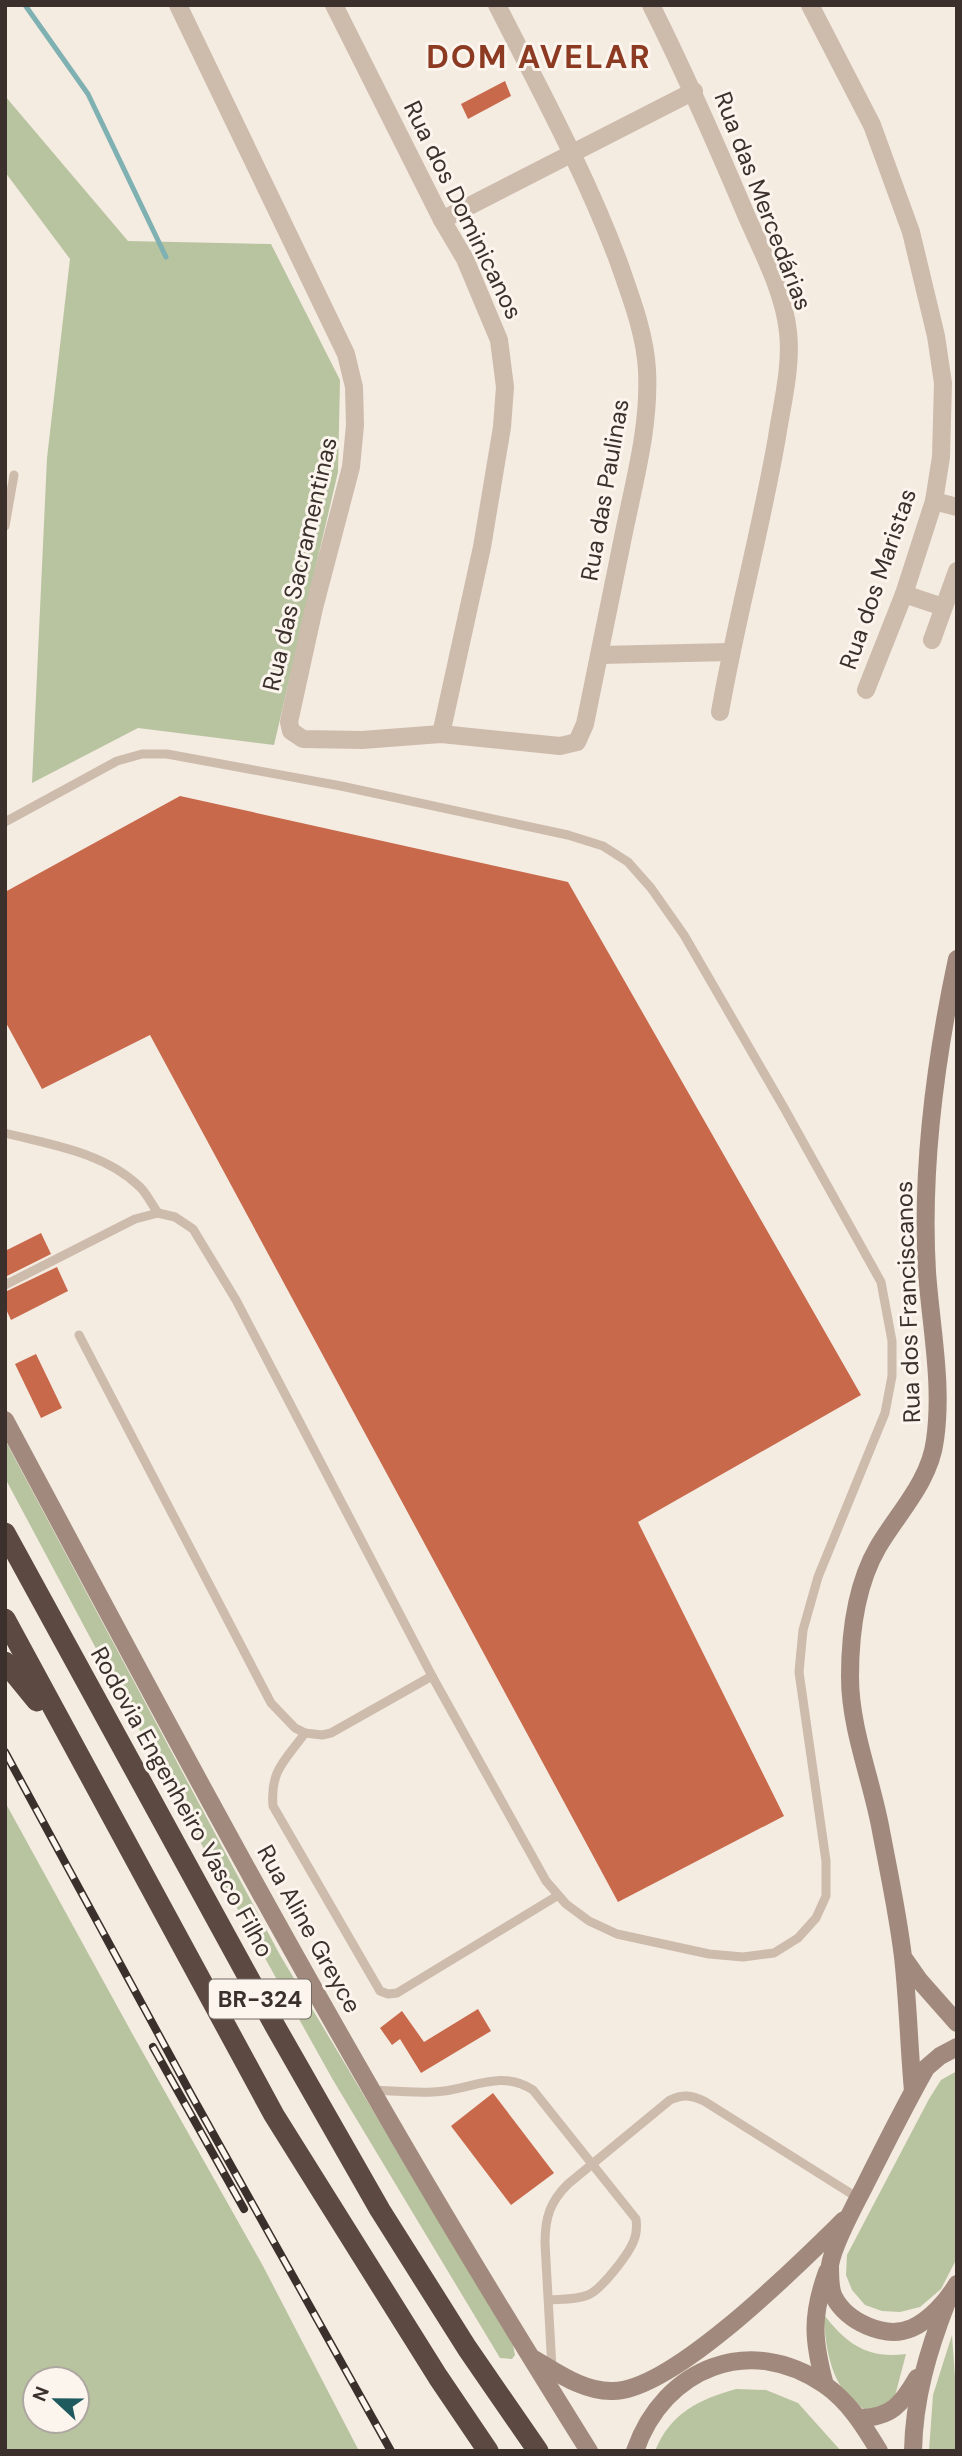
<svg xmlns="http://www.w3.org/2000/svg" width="962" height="2456" font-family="'DM Sans',sans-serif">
<rect width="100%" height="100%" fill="#f4ebe1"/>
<!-- green -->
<g fill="#b8c4a0" fill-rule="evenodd">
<path d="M5 96 128 241 271 244 340 380 338 472 274 745 138 728 32 783 47 458 70 259 5 172Z"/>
<path d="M5 1440 280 1955 513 2345 515 2355 512 2359 500 2358 333 2080 179 1804 5 1478Z"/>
<path d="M5 1802 133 2035 263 2266 359 2451H5ZM77 2379V2421H35V2379Z"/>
<path d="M957 2071V2258L941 2289 920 2307 900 2312 882 2311 865 2305 852 2290 846 2275 847 2255 929 2099 941 2080Z"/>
<path d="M824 2315C847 2344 867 2359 906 2354L895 2396 875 2414C834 2400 825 2354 824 2315Z"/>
<path d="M952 2335 957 2405V2451H929L933 2395Z"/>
<path d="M736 2389 766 2390 798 2403 841 2451H655C670 2413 700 2399 736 2389Z"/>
</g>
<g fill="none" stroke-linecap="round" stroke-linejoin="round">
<!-- stream -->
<path stroke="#7fb0b2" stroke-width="5" d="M25 5 88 94 166 257"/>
</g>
<!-- building -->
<g fill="#c8694b">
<path d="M505 81 511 96 468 119 461 104Z"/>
<path d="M180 796 568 882 861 1395 638 1522 784 1816 618 1902 150 1035 42 1089 5 1021V892Z"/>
<path d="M41 1233 51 1254 5 1277V1251Z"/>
<path d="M57 1267 68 1291 11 1320 5 1307V1292Z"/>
<path d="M36 1354 62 1408 41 1418 15 1364Z"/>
<path d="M478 2009 491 2031 421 2073 400 2039 392 2045 380 2028 402 2011 424 2042Z"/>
<path d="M493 2093 554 2173 511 2205 451 2126Z"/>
</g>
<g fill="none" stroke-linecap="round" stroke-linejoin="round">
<!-- service -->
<g stroke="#cdbbac" stroke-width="9">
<path d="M5 526 14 475"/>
<path d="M5 822 117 761 142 754H167L341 786 568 835 603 846 628 862 651 888 684 935 783 1106 881 1282 892 1341V1376L885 1413 818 1577 803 1630 799 1672 826 1861V1896L816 1918 798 1938 774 1953 743 1957 709 1954 617 1934 589 1921 566 1904 546 1881 432 1676 236 1300 193 1229 175 1217 158 1213 135 1219 5 1285"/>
<path d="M5 1133C51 1145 104 1152 140 1187 147 1194 152 1205 158 1213"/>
<path d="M79 1335 271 1703 295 1728 305 1733 322 1735 331 1733 432 1676"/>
<path d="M305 1733C285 1761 270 1770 273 1806L380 1991 388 1994 397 1993 557 1896"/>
<path d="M372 2090C392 2091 413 2093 433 2092 469 2091 500 2068 533 2090L636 2219C637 2227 637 2233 634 2240 629 2254 601 2290 588 2295 576 2300 561 2299 549 2300"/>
<path d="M552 2369 545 2243C545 2217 550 2202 568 2184L670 2100C683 2094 691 2095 704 2101L858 2198"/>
</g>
<!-- minor -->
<g stroke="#cdbbac" stroke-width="18">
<path d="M178 5 346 354 354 387 355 425 351 467 314 608 289 722 291 731 303 739 362 740 441 734 560 746 577 742 585 724C598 662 610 599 623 537 634 482 650 427 647 370 645 333 631 298 619 263 586 174 540 90 497 5"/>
<path d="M334 5 442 220 465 259 499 340 505 387 502 427 482 547 441 734"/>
<path d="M651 5C686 75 717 146 747 217 763 253 784 293 788 332 792 366 782 404 777 437 761 530 736 620 720 712"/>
<path d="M810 5 872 125 911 232 936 336 943 383 941 457 934 501 904 594 866 690"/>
<path d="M442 220 694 91"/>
<path d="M934 501 957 507"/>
<path d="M904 594 943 607"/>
<path d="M932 640 957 571"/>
<path d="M600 655 730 652"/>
</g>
<!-- secondary -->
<g stroke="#a18a7d" stroke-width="18">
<path d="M5 1420C125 1644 244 1869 371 2089 441 2211 514 2331 589 2451"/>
<path d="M905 1960 919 1980 957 2023"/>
<path d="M957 2047 940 2056 926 2068C904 2107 884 2147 864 2187 854 2206 833 2245 830 2265 830 2274 830 2290 834 2297 846 2321 885 2340 912 2328 930 2320 947 2301 957 2284"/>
<path d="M913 2091C909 2047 908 2002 903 1957 898 1915 889 1873 881 1831 872 1780 850 1729 850 1677 850 1633 856 1585 878 1547 898 1513 930 1481 935 1440 943 1384 931 1328 927 1272 921 1171 936 1057 957 959"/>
<path d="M534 2359C558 2373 584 2392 613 2391 673 2391 800 2263 844 2220"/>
<path d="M825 2385C813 2341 811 2316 827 2272"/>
<path d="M859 2418C891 2418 902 2404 917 2378"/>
<path d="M635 2451C664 2367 751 2333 825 2385 849 2402 864 2426 879 2451"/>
<path d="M913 2451C914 2398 928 2351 947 2302"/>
</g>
<!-- motorway -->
<g stroke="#5c4a42" stroke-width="21">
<path d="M5 1533 275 2026 380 2210 467 2348 538 2451"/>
<path d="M5 1619 274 2115 438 2377 488 2451"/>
<path d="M5 1662 37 1701"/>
</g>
<defs>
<g id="rail">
<path d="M5 1752 192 2096 391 2451"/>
<path d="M153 2047 244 2209"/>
</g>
</defs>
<!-- rail casing -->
<use href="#rail" stroke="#3b302b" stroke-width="8"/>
<!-- rail -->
<use href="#rail" stroke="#fbf5ee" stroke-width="5" stroke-dasharray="16" stroke-linecap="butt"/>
</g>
<g text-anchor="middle" stroke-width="6" stroke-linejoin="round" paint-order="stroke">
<!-- shield labels -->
<rect fill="#fbf5ee" stroke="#756b66" stroke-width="2" x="209" y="1979.5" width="102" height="39" rx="5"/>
<g font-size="23" font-weight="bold" fill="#3b302b">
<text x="260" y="2007">BR-324</text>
</g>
<!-- street labels -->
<g font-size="24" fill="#3b302b" stroke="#fbf5ee">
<text transform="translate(763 201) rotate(69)" y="8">Rua das Mercedárias</text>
<text transform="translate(463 210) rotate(64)" y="8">Rua dos Dominicanos</text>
<text transform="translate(605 490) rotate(-80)" y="8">Rua das Paulinas</text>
<text transform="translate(300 564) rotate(-77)" y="8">Rua das Sacramentinas</text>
<text transform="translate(878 579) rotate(-71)" y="8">Rua dos Maristas</text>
<text transform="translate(908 1302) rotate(-92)" y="8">Rua dos Franciscanos</text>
<text transform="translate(182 1802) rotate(61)" y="8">Rodovia Engenheiro Vasco Filho</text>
<text transform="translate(309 1929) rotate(61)" y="8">Rua Aline Greyce</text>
</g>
<!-- district labels -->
<g font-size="32" font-weight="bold" letter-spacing="2" fill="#8c3b22" stroke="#fbf5ee">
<text x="539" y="68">DOM AVELAR</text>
</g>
</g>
<!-- border -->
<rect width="962" height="2456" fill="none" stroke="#3b302b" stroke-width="14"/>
<!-- north arrow -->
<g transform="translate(56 2400) rotate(292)"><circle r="33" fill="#fbf5ee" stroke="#aea6a0" stroke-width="2"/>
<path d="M0-5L12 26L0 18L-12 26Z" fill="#1f5a5e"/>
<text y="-10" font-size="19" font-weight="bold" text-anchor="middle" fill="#3b302b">N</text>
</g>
</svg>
